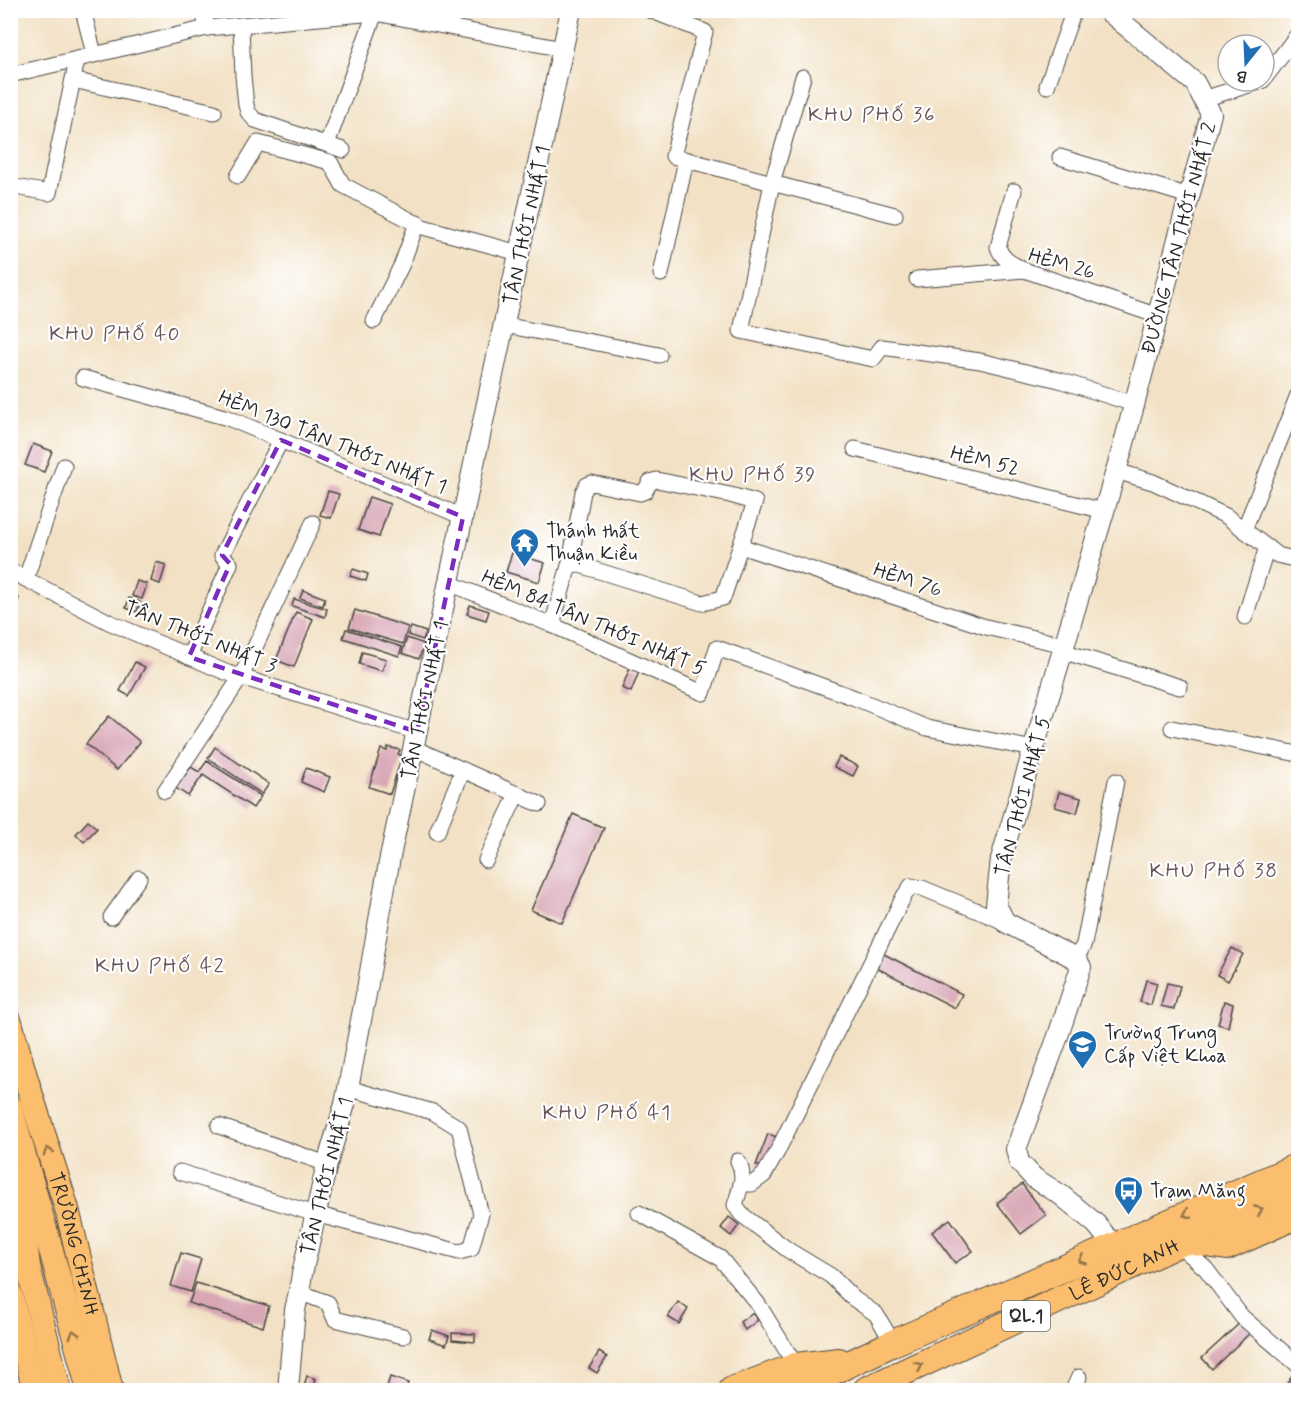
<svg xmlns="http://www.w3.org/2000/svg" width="1309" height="1401" font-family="Mynerve,sans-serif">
<rect width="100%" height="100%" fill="#fff"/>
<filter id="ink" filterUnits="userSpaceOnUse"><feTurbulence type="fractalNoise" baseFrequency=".0167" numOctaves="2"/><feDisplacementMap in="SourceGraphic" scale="12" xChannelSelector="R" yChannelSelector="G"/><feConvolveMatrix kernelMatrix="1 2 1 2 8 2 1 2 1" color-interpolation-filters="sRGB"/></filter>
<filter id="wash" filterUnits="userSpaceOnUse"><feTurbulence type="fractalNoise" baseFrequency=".008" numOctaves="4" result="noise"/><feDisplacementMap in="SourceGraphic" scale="24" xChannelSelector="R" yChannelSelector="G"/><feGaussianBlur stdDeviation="1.35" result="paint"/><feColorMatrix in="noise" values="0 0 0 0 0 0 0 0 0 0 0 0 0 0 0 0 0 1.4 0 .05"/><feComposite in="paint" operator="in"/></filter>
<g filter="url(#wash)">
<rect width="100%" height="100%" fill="#f2e1c4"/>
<g id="blocks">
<!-- building -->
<g fill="#d8a6b5">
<path d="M33 444 52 451 44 472 25 465Z"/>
<path d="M328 491 339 494 331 518 320 515Z"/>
<path d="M369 497 390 504 379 537 358 530Z"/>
<path d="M512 553 545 563 539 582 506 572Z"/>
<path d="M156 562 166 565 160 584 151 581Z"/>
<path d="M353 569 368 574 366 581 350 576Z"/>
<path d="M137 581 147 584 142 599 132 596Z"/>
<path d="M303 590 325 598 323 606 300 598Z"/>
<path d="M10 595 19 598 16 607 10 605Z"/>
<path d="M129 598 140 602 137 612 126 608Z"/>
<path d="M294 599 327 609 325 617 292 606Z"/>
<path d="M470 605 489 611 486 620 467 614Z"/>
<path d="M355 610 408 627 403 644 349 628Z"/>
<path d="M296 612 313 619 294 667 276 660Z"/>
<path d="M411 627 426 632 423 640 408 635Z"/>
<path d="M346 629 402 647 399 656 343 638Z"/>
<path d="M407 638 424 644 419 659 402 653Z"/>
<path d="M362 652 386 659 382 671 359 664Z"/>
<path d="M135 662 145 667 129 696 120 691Z"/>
<path d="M631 665 640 669 631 692 622 688Z"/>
<path d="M109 716 140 742 117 770 86 744Z"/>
<path d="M215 747 269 784 262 794 208 758Z"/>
<path d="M388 747 400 750 398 754 402 756 390 794 369 787 381 749 387 751Z"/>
<path d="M839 757 858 766 853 776 834 767Z"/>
<path d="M207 761 261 796 253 808 203 775 188 796 176 788 191 767 199 772Z"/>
<path d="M306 768 330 777 324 792 301 782Z"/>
<path d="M1059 792 1081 798 1077 813 1055 807Z"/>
<path d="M573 814 604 828 562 923 531 910Z"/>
<path d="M88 821 97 828 84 842 76 834Z"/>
<path d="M1232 948 1243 954 1228 981 1217 975Z"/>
<path d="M884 954 962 994 955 1008 877 968Z"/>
<path d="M1146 980 1157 983 1151 1005 1140 1002Z"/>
<path d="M1167 983 1180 986 1174 1009 1161 1006Z"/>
<path d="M1224 1001 1233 1004 1228 1027 1218 1024Z"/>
<path d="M768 1134 777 1137 765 1168 756 1165Z"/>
<path d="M1022 1184 1046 1215 1021 1234 997 1203Z"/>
<path d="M729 1217 739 1225 731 1236 721 1228Z"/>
<path d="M950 1219 973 1251 955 1263 932 1232Z"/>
<path d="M181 1253 201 1259 191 1292 171 1286Z"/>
<path d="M196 1283 269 1306 263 1327 189 1303Z"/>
<path d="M678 1302 688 1309 679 1324 668 1317Z"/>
<path d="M752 1313 758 1320 745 1330 740 1322Z"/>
<path d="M1242 1321 1252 1331 1212 1369 1202 1358Z"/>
<path d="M432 1330 449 1336 446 1345 429 1339Z"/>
<path d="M452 1333 475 1334V1342L452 1340Z"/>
<path d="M599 1352 607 1357 597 1373 589 1368Z"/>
<path d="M1295 1371 1298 1373V1390H1291L1285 1387Z"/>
<path d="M307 1376 316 1379 313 1390H303Z"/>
<path d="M390 1377 408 1383 406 1390H386Z"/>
</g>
</g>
</g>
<g filter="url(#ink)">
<use href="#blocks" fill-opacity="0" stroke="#494642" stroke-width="1.5"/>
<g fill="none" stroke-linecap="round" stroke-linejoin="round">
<defs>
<g id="minor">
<path d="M83 10 94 54"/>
<path d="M203 10 207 28"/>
<path d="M650 10 705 32 673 156 772 183 803 77"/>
<path d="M241 25 243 76 246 105 248 112 255 120 343 150"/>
<path d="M10 75 207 28 375 13 563 49"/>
<path d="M1264 79 1298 34"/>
<path d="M73 80 214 112"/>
<path d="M1047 86 1074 10"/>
<path d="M1203 99 1262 81"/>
<path d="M327 144 375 13"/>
<path d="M1060 157 1189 196"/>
<path d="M238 176 258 143 330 162 343 185 423 227 519 253"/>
<path d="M10 186 49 193 77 60"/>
<path d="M1014 191 998 247C1002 260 1013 264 1024 270"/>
<path d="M895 215 772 183 741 331 873 359 882 347 980 361 1059 380 1134 404"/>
<path d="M661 274 686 160"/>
<path d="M917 279 1024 270 1158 316"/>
<path d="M374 321 402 264 417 223"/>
<path d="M504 325 659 355"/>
<path d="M83 378 228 418 463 517"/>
<path d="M855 449 1104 511"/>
<path d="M1116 471 1153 482 1226 516 1277 555 1298 560"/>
<path d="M1244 530 1298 395"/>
<path d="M740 546 986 627 1064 645"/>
<path d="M10 571 109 622 225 672 417 732"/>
<path d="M26 578 64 466"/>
<path d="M449 583 552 625 703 693 717 648 855 698 927 728 1034 749"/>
<path d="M1245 617 1267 547"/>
<path d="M552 625 570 562 583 492 587 485 592 483 640 493 645 491 650 482 657 480 730 495 755 502 723 598 702 603 570 562"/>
<path d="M1062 651 1180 687"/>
<path d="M189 657 230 564 222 555 226 547 281 440"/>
<path d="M1172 728 1298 754"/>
<path d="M414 748 539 804"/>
<path d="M165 791 241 677 313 523"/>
<path d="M437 832 463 770"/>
<path d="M486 860 517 794"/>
<path d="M111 917 139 878"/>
<path d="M1076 959 1084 944 1116 781"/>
<path d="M219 1126 327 1164"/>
<path d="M738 1161C746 1175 740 1189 735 1205L741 1214 788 1250 831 1276 854 1299 876 1314 893 1343"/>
<path d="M180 1172 315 1214 459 1252 471 1249 481 1214 459 1128 433 1112 348 1088"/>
<path d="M741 1184H752L764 1175 777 1152 904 896 911 886 922 888 1005 922"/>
<path d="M639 1213 720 1258 758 1304 796 1366"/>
<path d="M1178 1244 1206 1269 1242 1317 1298 1365"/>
<path d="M299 1292 328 1303 335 1319 403 1336"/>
<path d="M1073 1390 1079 1377"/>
</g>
<g id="tertiary">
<path d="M1107 10 1195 83 1211 114 1123 447 1001 859 996 905 1005 922 1076 959 1081 967 1057 1039 1016 1149 1019 1162 1034 1178 1061 1195 1096 1224 1114 1246"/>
<path d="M288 1390 295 1310 299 1292 302 1274 327 1164 345 1104 367 989 390 857 571 10"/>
</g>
<g id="primary">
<path id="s1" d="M10 1022 25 1076 67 1209 111 1390"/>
<path d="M10 1107 49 1243 89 1390"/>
<path d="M16 1177 20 1197 28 1266 59 1390"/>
<path d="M10 1294 35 1390"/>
</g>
<g id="trunk">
<path d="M1186 1241 1227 1247 1298 1215"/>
<path d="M732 1390 796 1366 839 1361"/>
<path d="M794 1390 893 1343 1298 1166"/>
<path id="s2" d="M866 1390 1178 1244 1298 1193"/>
</g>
</defs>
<!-- minor casing -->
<use href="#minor" stroke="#494642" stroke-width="17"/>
<!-- tertiary casing -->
<use href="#tertiary" stroke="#494642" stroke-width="22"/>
<!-- primary casing -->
<use href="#primary" stroke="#494642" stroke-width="26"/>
<!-- trunk casing -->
<use href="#trunk" stroke="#494642" stroke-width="28"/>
<!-- minor -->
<use href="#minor" stroke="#fff" stroke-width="15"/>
<!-- tertiary -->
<use href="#tertiary" stroke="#fff" stroke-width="20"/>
<!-- primary -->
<use href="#primary" stroke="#fbbe6e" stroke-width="24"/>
<!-- trunk -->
<use href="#trunk" stroke="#fbbe6e" stroke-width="26"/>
</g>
<!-- one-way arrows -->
<defs><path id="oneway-chevron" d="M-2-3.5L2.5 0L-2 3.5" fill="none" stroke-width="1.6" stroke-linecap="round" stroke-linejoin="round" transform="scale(1.5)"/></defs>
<g stroke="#93744c">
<use href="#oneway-chevron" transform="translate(48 1151) rotate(-107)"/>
<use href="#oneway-chevron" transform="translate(1259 1210) rotate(-23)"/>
<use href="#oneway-chevron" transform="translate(1187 1214) rotate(157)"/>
<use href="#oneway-chevron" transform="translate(1082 1260) rotate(156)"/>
<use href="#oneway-chevron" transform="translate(74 1334) rotate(-105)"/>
<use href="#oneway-chevron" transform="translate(919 1366) rotate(-25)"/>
</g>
</g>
<!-- marked area -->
<path fill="none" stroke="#7b2cbf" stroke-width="4.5" stroke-dasharray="12 8" stroke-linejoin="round" d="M281 440 463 517 417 732 189 657 230 564 222 555 226 547Z"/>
<!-- icons -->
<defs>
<symbol id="temple-pin" viewBox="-11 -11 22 30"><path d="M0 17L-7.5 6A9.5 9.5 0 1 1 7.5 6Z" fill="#1f6fb2" stroke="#fff"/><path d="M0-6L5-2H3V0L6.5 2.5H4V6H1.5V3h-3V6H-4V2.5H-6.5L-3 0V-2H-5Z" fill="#fff"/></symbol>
<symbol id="school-pin" viewBox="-11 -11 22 30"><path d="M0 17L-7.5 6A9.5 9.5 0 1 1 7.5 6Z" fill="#1f6fb2" stroke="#fff"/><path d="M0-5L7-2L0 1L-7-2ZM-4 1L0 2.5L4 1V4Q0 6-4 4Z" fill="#fff"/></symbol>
<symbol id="bus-pin" viewBox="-11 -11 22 30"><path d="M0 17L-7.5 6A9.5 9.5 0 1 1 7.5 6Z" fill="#1f6fb2" stroke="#fff"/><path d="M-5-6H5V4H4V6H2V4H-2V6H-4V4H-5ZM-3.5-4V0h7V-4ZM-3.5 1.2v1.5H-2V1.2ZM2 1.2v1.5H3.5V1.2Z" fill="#fff"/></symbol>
</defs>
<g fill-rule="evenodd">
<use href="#temple-pin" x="508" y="526" width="33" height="45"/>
<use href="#school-pin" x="1066" y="1028" width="33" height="45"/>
<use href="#bus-pin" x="1112" y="1174" width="33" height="45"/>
</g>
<g text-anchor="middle" stroke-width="4.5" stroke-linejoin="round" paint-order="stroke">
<!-- shield labels -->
<rect fill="#fff" stroke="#6b6b6b" stroke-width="1.5" x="1002" y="1301" width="48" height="30" rx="4.5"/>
<g font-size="18" font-weight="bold" fill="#2b2b2b">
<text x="1026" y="1322">QL.1</text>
</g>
<!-- street labels -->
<g font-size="20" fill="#2b2b2b" stroke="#fff">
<text transform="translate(526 225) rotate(-78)" y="7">TÂN THỚI NHẤT 1</text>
<text transform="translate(1178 238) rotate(-75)" y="7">ĐƯỜNG TÂN THỚI NHẤT 2</text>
<text transform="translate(1062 263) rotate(16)" y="7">HẺM 26</text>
<text transform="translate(333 441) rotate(22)" y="7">HẺM 130 TÂN THỚI NHẤT 1</text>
<text transform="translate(985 460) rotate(14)" y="7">HẺM 52</text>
<text transform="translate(908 579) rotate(18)" y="7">HẺM 76</text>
<text transform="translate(594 622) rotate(23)" y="7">HẺM 84 TÂN THỚI NHẤT 5</text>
<text transform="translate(201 636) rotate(22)" y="7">TÂN THỚI NHẤT 3</text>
<text transform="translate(424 700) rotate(-78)" y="7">TÂN THỚI NHẤT 1</text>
<text transform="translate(1022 796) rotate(-75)" y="7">TÂN THỚI NHẤT 5</text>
<text transform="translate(326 1176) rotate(-76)" y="7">TÂN THỚI NHẤT 1</text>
<text dy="7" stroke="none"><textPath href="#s1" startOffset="231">TRƯỜNG CHINH</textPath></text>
<text dy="7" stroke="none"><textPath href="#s2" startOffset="285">LÊ ĐỨC ANH</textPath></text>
</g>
<!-- poi labels -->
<g font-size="20" fill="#2b2b2b" stroke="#fff" text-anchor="start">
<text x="546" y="537">Thánh thất<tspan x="546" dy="23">Thuận Kiều</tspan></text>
<text x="1104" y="1039">Trường Trung<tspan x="1104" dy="23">Cấp Việt Khoa</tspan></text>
<text x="1150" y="1197">Trạm Măng</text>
</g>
<!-- neighbourhood labels -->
<g font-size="21" letter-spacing="1.5" fill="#68565b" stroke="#fff">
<text x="872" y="121">KHU PHỐ 36</text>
<text x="115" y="340">KHU PHỐ 40</text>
<text x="753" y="481">KHU PHỐ 39</text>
<text x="1214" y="877">KHU PHỐ 38</text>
<text x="160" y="972">KHU PHỐ 42</text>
<text x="607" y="1119">KHU PHỐ 41</text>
</g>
</g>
<!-- margin -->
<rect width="1309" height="1401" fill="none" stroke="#fff" stroke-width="36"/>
<!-- north arrow -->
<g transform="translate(1246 63) rotate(198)"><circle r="28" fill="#ffffff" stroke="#aaaaaa" stroke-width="1.5"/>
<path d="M0-4.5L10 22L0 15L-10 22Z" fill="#1f6fb2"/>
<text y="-9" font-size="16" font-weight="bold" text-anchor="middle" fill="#2b2b2b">B</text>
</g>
</svg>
